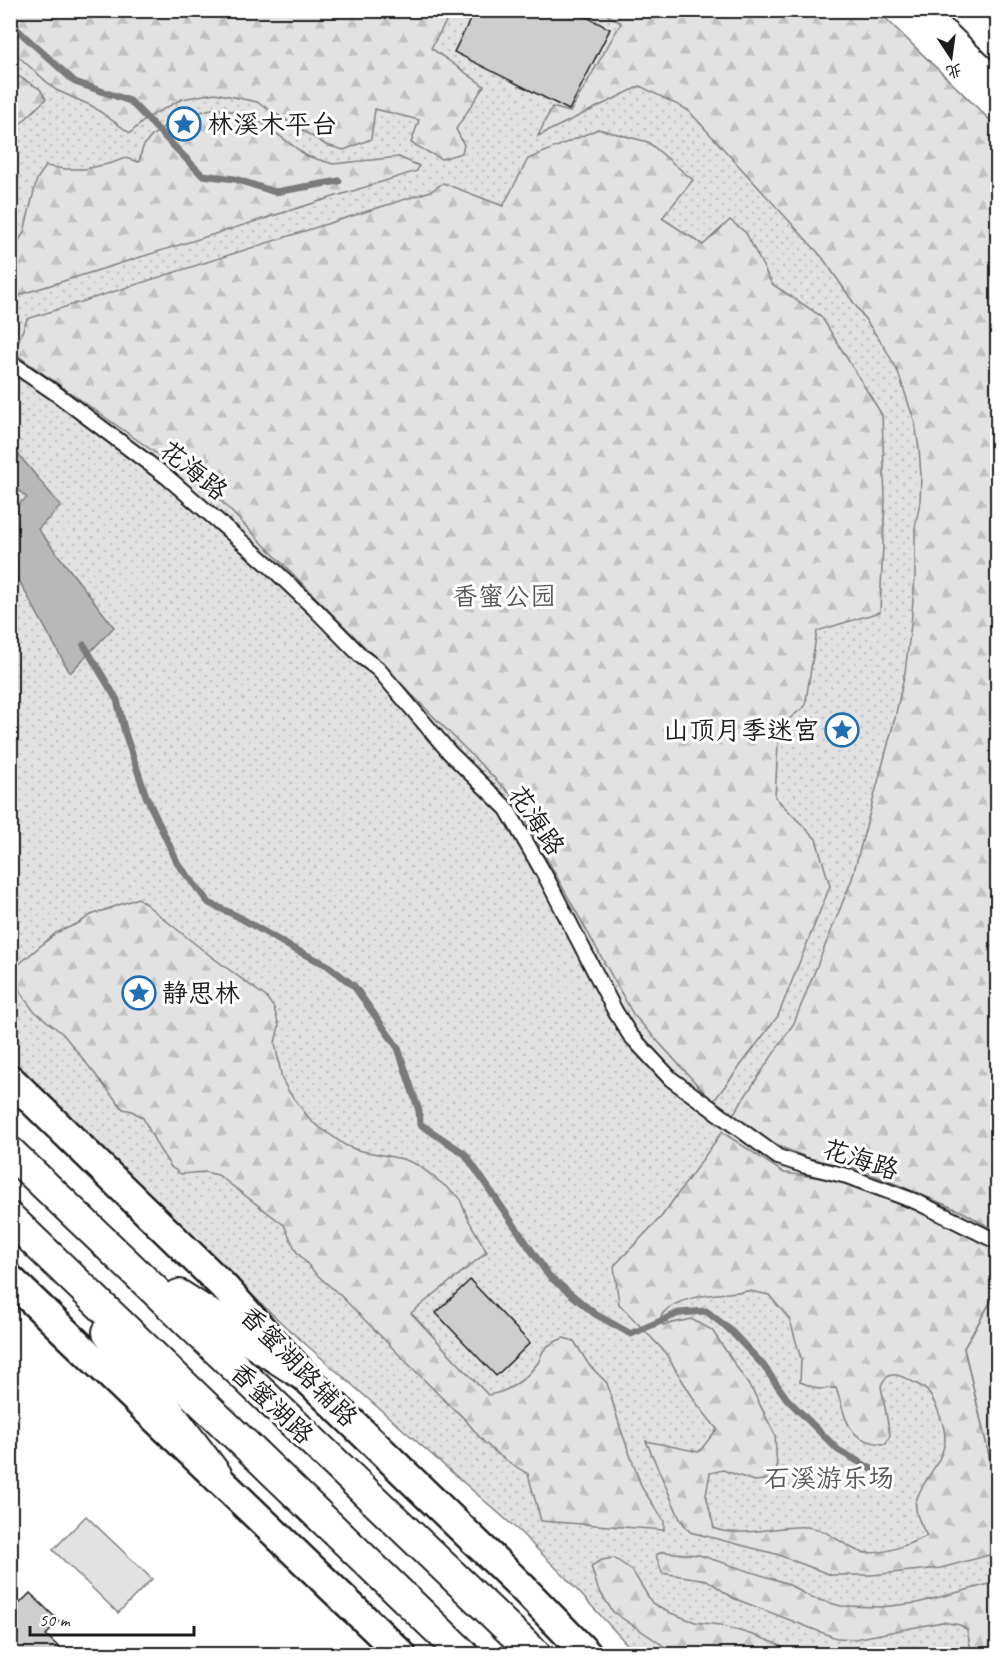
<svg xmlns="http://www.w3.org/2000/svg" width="1008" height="1665" font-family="Caveat,'LXGW WenKai TC',sans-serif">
<defs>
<pattern id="grass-dots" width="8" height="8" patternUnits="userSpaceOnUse" patternTransform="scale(1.5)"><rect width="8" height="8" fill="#e2e2e2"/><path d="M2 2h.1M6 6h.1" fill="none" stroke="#c1c1c1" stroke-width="1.8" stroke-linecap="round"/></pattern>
<pattern id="forest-firs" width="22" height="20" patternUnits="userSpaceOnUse" patternTransform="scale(1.5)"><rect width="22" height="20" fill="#e2e2e2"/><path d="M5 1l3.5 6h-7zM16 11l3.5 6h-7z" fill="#c1c1c1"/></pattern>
</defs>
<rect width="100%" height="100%" fill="#fff"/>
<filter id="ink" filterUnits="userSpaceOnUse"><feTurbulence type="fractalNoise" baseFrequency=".0167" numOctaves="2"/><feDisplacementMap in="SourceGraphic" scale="12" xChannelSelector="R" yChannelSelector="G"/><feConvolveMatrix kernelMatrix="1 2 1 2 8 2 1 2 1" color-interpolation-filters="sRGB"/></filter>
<g filter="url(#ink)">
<!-- grass -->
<path fill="url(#grass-dots)" stroke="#7f7f7f" stroke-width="1.5" d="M11 11H878L997 127V1654H636L565 1577 519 1531 286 1327 104 1156 11 1064Z"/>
<!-- forest -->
<g fill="url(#forest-firs)" stroke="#7f7f7f" stroke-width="1.5" fill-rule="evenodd">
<path d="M599 10 878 11 997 127V1232L965 1213 860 1169 821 1163 771 1143 728 1122 794 1023 852 879 895 718 905 672 911 625 915 576V528L920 502 921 475 919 449 915 423 898 372 885 348 822 257 688 110 640 86 538 136 552 107 570 112 621 23Z"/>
<path d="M10 11H452L431 48 484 86 456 129 464 145 462 153 441 159 411 143 419 120 375 109 371 139 344 150 326 145 257 102 215 93 182 99 147 118 130 133 92 106 56 90 11 50Z"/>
<path d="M11 72 40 89 46 99 11 133Z"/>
<path d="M215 108 235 112 262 123 307 156 333 164 399 157 419 166 417 171 25 293 11 300V255L24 232 37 179 46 166 65 169H85L112 163 125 158 139 162C141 156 141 149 145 144 162 121 189 115 215 108Z"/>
<path d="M598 129 648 142 693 180 662 218 703 245 730 220 746 233 772 284 821 316 882 415 885 499 880 612 817 631 805 706 779 727 775 797 816 839 830 886 778 1016 713 1102 633 1014 512 796 214 494 14 353 27 319 431 191 443 183 503 206 528 159Z"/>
<path d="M138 898 204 951 266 997 274 1008 279 1026 275 1043 282 1079 289 1092 312 1122 345 1145 357 1150 403 1159 418 1165 459 1197 469 1221 487 1252 411 1313 488 1395C508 1392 525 1380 537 1364 540 1361 541 1355 543 1351 548 1344 556 1341 564 1338L574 1341 589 1365 607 1383 620 1427 642 1488 664 1521V1530L541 1521 528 1474C513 1465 498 1456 485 1443 473 1431 466 1417 452 1408L340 1295 316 1274 296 1251 284 1225 218 1175 204 1172 181 1174 171 1167 158 1147 143 1118 132 1111 123 1109 63 1034 33 1010 22 995 12 970 56 933 79 923 91 915Z"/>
<path d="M722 1132 784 1173 838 1180 942 1220 997 1249V1291L964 1348 997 1489V1553L941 1568 871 1575H831L776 1554 690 1532 680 1519 646 1441 699 1452 717 1429 697 1404 664 1351 619 1304 614 1266 662 1216ZM750 1291 769 1295 790 1320 801 1359 800 1382 818 1389 836 1388C847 1420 846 1442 886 1444L890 1435 881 1386C888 1367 902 1376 915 1383 919 1385 924 1388 927 1391 935 1400 945 1425 945 1438 945 1460 921 1482 916 1501 914 1514 922 1526 927 1536 909 1544 889 1553 869 1553 850 1554 831 1528 806 1527 780 1525 735 1539 714 1528L706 1495 710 1473 723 1470 754 1481 774 1479 777 1469 775 1435 754 1393 712 1330 691 1319 663 1325 661 1316C675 1294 726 1293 750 1291Z"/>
<path d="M662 1552 699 1555 786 1583 812 1598 841 1606 881 1607 917 1603 997 1582V1654H966L971 1650 967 1630 960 1625 942 1622 855 1639 836 1638 733 1598 707 1580 662 1573 656 1555Z"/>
<path d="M614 1558 632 1570 652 1603 668 1612 695 1622 720 1625 756 1636 775 1643 795 1654H676L613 1612 598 1589 591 1566 602 1560Z"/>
</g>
<!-- garden -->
<g fill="#e2e2e2" stroke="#7f7f7f" stroke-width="1.5">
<path d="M997 1291V1489L964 1348Z"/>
<path d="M86 1516 152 1579 118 1613 53 1550Z"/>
</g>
<!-- water -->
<path fill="#b8b8b8" stroke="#7a7a7a" stroke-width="1.5" d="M14 449 61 506 38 529 114 627 70 673 11 566V509L27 498 11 483V451Z"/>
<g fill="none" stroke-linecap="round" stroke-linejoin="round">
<!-- stream -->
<g stroke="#7a7a7a" stroke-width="7">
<path d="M10 23 75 82 130 101 202 175 235 179 275 192 339 181"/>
<path d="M84 645 117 700 125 733 146 796 178 864 209 903 237 916 292 948 327 965 354 986 398 1048 419 1111 420 1124 465 1154 549 1276 595 1314 631 1334 679 1313 706 1311 729 1329 763 1365 787 1399 838 1450 884 1476"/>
</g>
</g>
<!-- building -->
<g fill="#cecece" stroke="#1c1c1c" stroke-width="1.5">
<path d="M475 10H573L610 29 569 110 454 52Z"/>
<path d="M470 1280 530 1343 496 1376 436 1313Z"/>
<path d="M30 1593 59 1621 46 1635 66 1654H10V1613Z"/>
</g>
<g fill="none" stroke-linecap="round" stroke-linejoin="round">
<defs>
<path id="pedestrian" d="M10 362 54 392 167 477 271 567 315 609 362 657 378 669 450 753 507 809 547 879 615 1011 630 1035 671 1079 778 1157 806 1166 847 1176 917 1202 998 1242"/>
<path id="secondary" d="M961 10 998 46"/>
<g id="primary">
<path d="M10 1079 223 1286 303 1375 519 1584 587 1654"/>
<path d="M10 1279 401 1654"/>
</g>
<g id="trunk">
<path d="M10 1152 535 1654"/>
<path d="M10 1218 463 1654"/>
<path d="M179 1295 303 1375"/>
<path d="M108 1332 217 1476"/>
</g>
</defs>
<!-- pedestrian casing -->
<use href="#pedestrian" stroke="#1c1c1c" stroke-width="18"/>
<!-- secondary casing -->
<use href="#secondary" stroke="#1c1c1c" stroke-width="30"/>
<!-- primary casing -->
<use href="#primary" stroke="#1c1c1c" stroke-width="33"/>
<!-- trunk casing -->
<use href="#trunk" stroke="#1c1c1c" stroke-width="34"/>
<!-- pedestrian -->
<use href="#pedestrian" stroke="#fff" stroke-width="14"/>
<!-- secondary -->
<use href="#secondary" stroke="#fff" stroke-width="26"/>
<!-- primary -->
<use href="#primary" stroke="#fff" stroke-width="28"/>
<!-- trunk -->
<use href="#trunk" stroke="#fff" stroke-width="30"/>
</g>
</g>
<!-- icons -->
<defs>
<symbol id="sight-ring" viewBox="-11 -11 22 22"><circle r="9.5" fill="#fff" stroke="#1f6fb2" stroke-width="1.5"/><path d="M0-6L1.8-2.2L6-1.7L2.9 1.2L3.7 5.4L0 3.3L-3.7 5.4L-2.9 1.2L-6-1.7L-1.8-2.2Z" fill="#1f6fb2"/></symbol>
</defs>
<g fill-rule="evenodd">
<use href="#sight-ring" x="165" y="105" width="38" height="38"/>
<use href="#sight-ring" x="823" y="711" width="38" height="38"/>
<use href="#sight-ring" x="120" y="974" width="38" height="38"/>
</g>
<g text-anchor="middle" stroke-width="6" stroke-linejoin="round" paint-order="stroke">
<!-- poi labels -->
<g font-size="26" fill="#1c1c1c" stroke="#fff" text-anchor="start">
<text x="207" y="133">林溪木平台</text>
<text x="819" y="739" text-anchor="end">山顶月季迷宫</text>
<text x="162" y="1002">静思林</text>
</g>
<!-- street labels -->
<g font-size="26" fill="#1c1c1c" stroke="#fff">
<text transform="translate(194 470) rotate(39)" y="9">花海路</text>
<text transform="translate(537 820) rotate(56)" y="9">花海路</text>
<text transform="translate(861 1159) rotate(18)" y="9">花海路</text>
<text transform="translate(299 1366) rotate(46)" y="9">香蜜湖路辅路</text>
<text transform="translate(272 1403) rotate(44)" y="9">香蜜湖路</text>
</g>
<!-- park labels -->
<g font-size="26" fill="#575757" stroke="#fff">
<text x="504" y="605">香蜜公园</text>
<text x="829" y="1487">石溪游乐场</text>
</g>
</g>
<!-- margin -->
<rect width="1008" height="1665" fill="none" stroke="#fff" stroke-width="36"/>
<rect x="18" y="18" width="972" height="1629" fill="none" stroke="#1c1c1c" stroke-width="2" filter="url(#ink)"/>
<!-- north arrow -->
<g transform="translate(951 57) rotate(167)" stroke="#ffffff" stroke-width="4.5" paint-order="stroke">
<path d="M0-4.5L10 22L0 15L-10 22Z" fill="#1c1c1c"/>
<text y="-9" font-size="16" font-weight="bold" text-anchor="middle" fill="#1c1c1c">北</text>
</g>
<!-- scale -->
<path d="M30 1626v9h164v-9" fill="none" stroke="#1c1c1c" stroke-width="3"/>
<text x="39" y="1626" font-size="18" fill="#1c1c1c" stroke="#ffffff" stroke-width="4.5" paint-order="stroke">50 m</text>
</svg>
